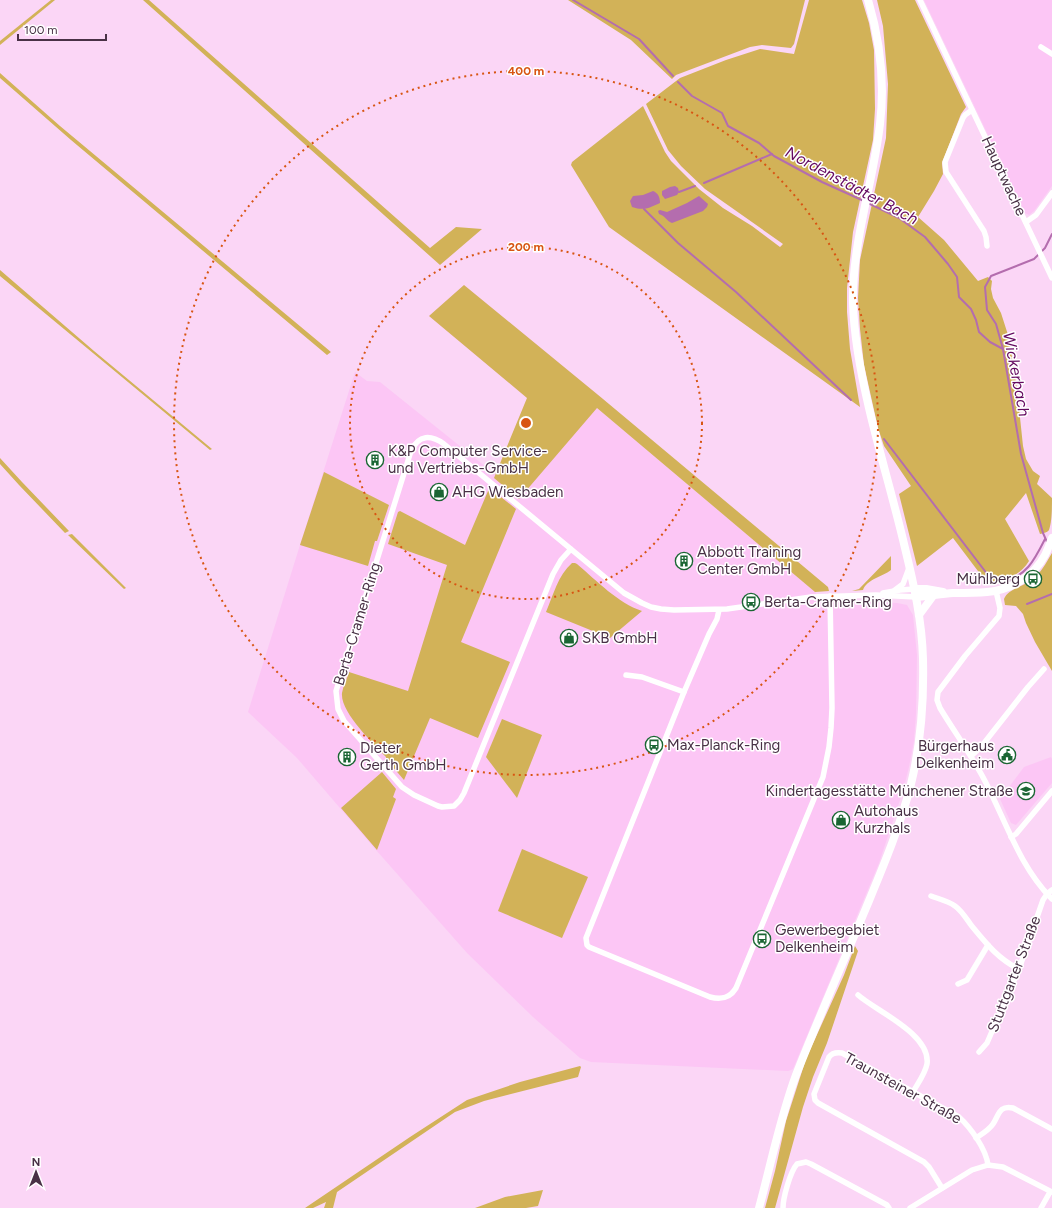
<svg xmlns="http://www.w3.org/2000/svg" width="1052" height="1208" font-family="Figtree,sans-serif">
<rect width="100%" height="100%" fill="#fbd6f6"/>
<!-- built -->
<g fill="#fcc6f5">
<path d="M924 0H1052V186L1034 211 1029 215 1025 213Z"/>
<path d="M464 285 603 399 597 408 815 592 822 601 897 603 907 605 913 615 917 655 916 714 914 741 909 767 903 791 879 863 793 1069 791 1070 788 1071 591 1062 580 1058 533 1017 467 953 376 850 297 758 248 712 300 545 355 372 367 381 380 382 496 475 527 398 429 316Z"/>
<path d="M1051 757 1052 759V783L1016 825 1011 823 1000 799 1024 767Z"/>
</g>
<!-- green -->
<g fill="#d2b258">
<path d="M51 0H55L0 45V41Z"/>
<path d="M143 0H149L430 248 456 227 482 229 440 265Z"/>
<path d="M568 0H805L794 44 791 48 762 45 750 47 676 75 672 79 631 40Z"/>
<path d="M809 0H862L869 23 874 50 875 109 873 140 853 232 847 288V312L850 349 860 407 609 227 571 165 572 162 643 106 665 152 671 161 699 189 723 208 752 226 780 247 783 244 705 189 681 166 668 150 646 104 680 78 726 60 760 49 794 54Z"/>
<path d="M877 0H915L966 107 961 114 942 163 943 174 934 191 918 217 944 240 978 281 988 277 992 281 991 289 993 298 1001 313 1009 338 1017 389 1023 446 1026 459 1033 471 1040 476 1037 484 1052 498C1052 507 1052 522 1049 530 1047 533 1043 533 1040 534L1026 493 1005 519 1029 561C1019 577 1005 580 987 583L953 538 917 566 899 494 911 486 884 446 878 428 864 365 860 329 858 298 860 260 886 138 888 84 883 26Z"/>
<path d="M0 73 60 126 331 352 327 355 71 140 0 78Z"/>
<path d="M0 270 94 351 212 449 210 450 0 276Z"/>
<path d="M464 285 603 399 828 587 829 591 815 592 597 408 519 499 494 478 527 398 429 316Z"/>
<path d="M0 458 22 482 69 531 65 533 19 485 0 464Z"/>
<path d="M324 472 389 505 377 541H375L368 566 300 545Z"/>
<path d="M491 489 516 509 461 642 510 662 478 738 430 718 404 780 386 759V757C374 744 340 712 342 693 343 686 347 679 349 672L408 691 447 565 388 544 398 512 400 511 465 545 488 491Z"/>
<path d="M72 534 126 588 124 589 68 535Z"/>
<path d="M1052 553V671L1035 642 1026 623 1023 614 1016 606 1005 605 1004 599C1008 589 1022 587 1030 581 1040 575 1046 563 1052 553Z"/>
<path d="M891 556V570C882 577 867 579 863 590L852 591 859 589Z"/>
<path d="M572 563H575L577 564C597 581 618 603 642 611L610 638 546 612C553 596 558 575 572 563Z"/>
<path d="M502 719 542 735 517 798 486 757Z"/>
<path d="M382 772 396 789 393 797 396 799 377 850 341 808Z"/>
<path d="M522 849 588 877 562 938 498 911Z"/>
<path d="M855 946 858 951 827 1043 813 1077 803 1107 775 1208H765L775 1171 786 1121 806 1059 844 975Z"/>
<path d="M580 1066 581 1067 578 1077 484 1101 455 1112 337 1192 333 1208H324L326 1202 313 1208H305L410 1137 467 1100 520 1082Z"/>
<path d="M543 1190 538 1206 526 1208H475L505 1197Z"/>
</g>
<!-- water -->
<g fill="#b46dae">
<path d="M675 186 678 188 679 192 677 195 665 199 662 195V191L670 187Z"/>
<path d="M653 191C658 193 660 197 660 203 649 208 644 211 632 207L630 201 633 196 643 195Z"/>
<path d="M699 196 708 204 707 207 703 211 672 223C666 221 666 216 659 214L658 211 660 210 667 212 687 203Z"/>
</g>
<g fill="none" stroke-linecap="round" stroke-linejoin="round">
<!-- stream -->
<g stroke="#b46dae" stroke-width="2">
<path d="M573 0 639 39 673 76"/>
<path d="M678 82 692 96 722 113 728 126 759 143 774 156 822 182 864 201"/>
<path d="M704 183 772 154"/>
<path d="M679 192 695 186"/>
<path d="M868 203 899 218 925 237 948 264 957 277 959 297 971 309 976 320 979 332 990 342 1003 349"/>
<path d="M644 209 678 243 736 292 851 400"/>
<path d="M884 439 991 579"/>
<path d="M1047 542 1043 533 1021 454 1003 349 996 324 987 310 985 287 991 276 1034 259 1045 248 1052 234"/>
<path d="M1002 584C1027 574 1033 563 1045 539"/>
<path d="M1027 604 1052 594"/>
</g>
<!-- street -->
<g stroke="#fff" stroke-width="5.5">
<path d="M920 0 1052 278"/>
<path d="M1041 47 1052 54"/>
<path d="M972 110 965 115 963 118 945 162 946 172 948 175 984 231 986 237 987 246"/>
<path d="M1026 222 1036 215 1052 193"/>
<path d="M571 549 561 560 553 574 464 793 460 800 454 806 442 807 438 806 414 795 402 787 344 721 338 709 336 691 411 451C419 434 431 435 444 444L624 593 642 603 651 607 661 609 674 610 727 609 811 597 876 595 916 597"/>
<path d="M895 590 903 584 909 568"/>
<path d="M996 591 1000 608 999 616 965 656 938 692 937 700 940 708C955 733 973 757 986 783 1006 822 1020 867 1052 899"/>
<path d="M883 593 900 590 914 589"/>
<path d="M719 610 717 619 709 634 684 692 586 938 587 945 589 947 710 997C722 1000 730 998 736 988L823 777 829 747 831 728 832 708 830 596"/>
<path d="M626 675 642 677 684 692"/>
<path d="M971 756 981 747 1028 687 1044 669"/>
<path d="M1011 837 1016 834 1052 791"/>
<path d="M931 896C939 899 948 901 955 906 961 910 966 918 971 925 985 942 998 959 1019 969"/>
<path d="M958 984 967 980 988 945"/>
<path d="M858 995C876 1011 931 1034 927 1064 925 1074 918 1083 913 1092"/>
<path d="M979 1052 987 1043 1019 969 1043 900 1047 894 1052 890"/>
<path d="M976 1138C982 1134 989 1130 993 1124 999 1115 999 1105 1013 1108L1052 1129"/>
<path d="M942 1188 929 1167 924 1162 818 1103 815 1100 814 1094 829 1057C832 1053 836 1052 842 1053L959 1117C971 1128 986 1149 988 1165"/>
<path d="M783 1208C783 1198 790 1172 797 1164L806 1162 811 1164 887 1205 889 1208"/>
<path d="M910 1208 972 1170 988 1165 1003 1167 1052 1192"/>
<path d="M1041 1208 1050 1192"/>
</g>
<!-- secondary -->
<g stroke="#fff" stroke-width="8">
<path d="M914 589H926L943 592"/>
<path d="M916 597C928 596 941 594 953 593 964 593 976 593 987 592 1011 590 1034 576 1045 555 1048 549 1050 543 1052 538"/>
<path d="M919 615 933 596"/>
<path d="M759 1208C771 1164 780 1118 796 1075 818 1019 843 963 866 908 883 867 900 827 911 784 921 743 924 701 923 659 922 621 914 585 905 548 894 501 880 455 869 408 861 374 854 339 853 303 852 242 873 184 880 124 885 82 880 40 868 0"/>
</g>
</g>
<!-- distance rings -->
<g fill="none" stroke="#d85512" stroke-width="2" stroke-dasharray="2 4">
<circle cx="526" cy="423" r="176"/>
<circle cx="526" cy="423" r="352"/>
</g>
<!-- icons -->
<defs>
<symbol id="building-ring" viewBox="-11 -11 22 22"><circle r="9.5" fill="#fff" stroke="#1a6533" stroke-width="1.5"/><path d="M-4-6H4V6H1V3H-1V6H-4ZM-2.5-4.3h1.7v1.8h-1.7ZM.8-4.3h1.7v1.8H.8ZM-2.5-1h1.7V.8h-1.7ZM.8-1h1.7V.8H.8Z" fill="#1a6533"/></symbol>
<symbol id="shop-ring" viewBox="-11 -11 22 22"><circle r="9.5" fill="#fff" stroke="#1a6533" stroke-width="1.5"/><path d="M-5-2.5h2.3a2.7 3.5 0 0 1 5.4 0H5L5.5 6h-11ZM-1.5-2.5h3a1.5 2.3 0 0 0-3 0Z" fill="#1a6533"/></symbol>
<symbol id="bus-ring" viewBox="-11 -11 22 22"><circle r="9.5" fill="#fff" stroke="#1a6533" stroke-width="1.5"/><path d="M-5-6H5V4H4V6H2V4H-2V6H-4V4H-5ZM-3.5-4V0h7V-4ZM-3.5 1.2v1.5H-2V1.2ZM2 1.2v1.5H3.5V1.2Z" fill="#1a6533"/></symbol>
<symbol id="civic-ring" viewBox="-11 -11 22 22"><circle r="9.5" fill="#fff" stroke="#1a6533" stroke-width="1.5"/><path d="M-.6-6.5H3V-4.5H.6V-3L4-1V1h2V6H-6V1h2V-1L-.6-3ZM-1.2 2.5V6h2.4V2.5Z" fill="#1a6533"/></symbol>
<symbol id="school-ring" viewBox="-11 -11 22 22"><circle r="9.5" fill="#fff" stroke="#1a6533" stroke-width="1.5"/><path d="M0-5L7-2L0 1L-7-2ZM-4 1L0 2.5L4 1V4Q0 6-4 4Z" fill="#1a6533"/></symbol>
</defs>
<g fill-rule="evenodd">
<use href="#building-ring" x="365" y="450" width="20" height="20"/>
<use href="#shop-ring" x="429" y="482" width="20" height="20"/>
<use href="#building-ring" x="674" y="551" width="20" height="20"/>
<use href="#bus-ring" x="1023" y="569" width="20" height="20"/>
<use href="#bus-ring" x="741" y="592" width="20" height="20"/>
<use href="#shop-ring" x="559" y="628" width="20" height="20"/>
<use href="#bus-ring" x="644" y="735" width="20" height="20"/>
<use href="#civic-ring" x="997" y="745" width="20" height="20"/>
<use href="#building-ring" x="337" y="747" width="20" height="20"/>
<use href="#school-ring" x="1016" y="781" width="20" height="20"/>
<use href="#shop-ring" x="831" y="810" width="20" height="20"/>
<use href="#bus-ring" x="752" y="929" width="20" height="20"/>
</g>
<g text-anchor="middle" stroke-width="3" stroke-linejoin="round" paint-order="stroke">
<!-- street labels -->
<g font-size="15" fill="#493146" stroke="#fff">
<text transform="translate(1004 176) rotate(65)" y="5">Hauptwache</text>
<text transform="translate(357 624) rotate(-73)" y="5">Berta-Cramer-Ring</text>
<text transform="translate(1014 974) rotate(-69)" y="5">Stuttgarter Straße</text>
<text transform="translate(903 1088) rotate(29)" y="5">Traunsteiner Straße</text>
</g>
<!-- poi labels -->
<g font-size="15" fill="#493146" stroke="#fff" text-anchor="start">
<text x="388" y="456">K&amp;P Computer Service-<tspan x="388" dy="17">und Vertriebs-GmbH</tspan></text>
<text x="452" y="497">AHG Wiesbaden</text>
<text x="697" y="557">Abbott Training<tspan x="697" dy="17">Center GmbH</tspan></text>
<text x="1020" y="584" text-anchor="end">Mühlberg</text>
<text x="764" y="607">Berta-Cramer-Ring</text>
<text x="582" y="643">SKB GmbH</text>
<text x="667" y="750">Max-Planck-Ring</text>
<text x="994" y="751" text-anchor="end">Bürgerhaus<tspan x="994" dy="17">Delkenheim</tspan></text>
<text x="360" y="753">Dieter<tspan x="360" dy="17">Gerth GmbH</tspan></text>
<text x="1013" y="796" text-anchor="end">Kindertagesstätte Münchener Straße</text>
<text x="854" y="816">Autohaus<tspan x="854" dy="17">Kurzhals</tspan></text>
<text x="775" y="935">Gewerbegebiet<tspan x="775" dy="17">Delkenheim</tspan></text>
</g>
<!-- water labels -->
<g font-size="16" font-style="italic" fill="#640960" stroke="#fff">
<text transform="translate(852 185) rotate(28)" y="6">Nordenstädter Bach</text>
<text transform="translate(1017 374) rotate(79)" y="6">Wickerbach</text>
</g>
</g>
<circle cx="526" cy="423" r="6" fill="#d85512" stroke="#fff" stroke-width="2"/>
<g font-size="12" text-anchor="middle" font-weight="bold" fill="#d85512" stroke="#fff" stroke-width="3" stroke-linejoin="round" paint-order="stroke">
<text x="526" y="75">400 m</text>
<text x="526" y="251">200 m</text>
</g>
<!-- north arrow -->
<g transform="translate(36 1172)" stroke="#ffffff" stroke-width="3" paint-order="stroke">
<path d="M0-3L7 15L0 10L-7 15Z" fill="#493146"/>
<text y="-6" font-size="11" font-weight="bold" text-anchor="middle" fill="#493146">N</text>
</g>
<!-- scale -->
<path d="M18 34v6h88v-6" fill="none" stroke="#493146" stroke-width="2"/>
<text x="24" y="34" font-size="12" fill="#493146" stroke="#ffffff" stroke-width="3" paint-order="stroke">100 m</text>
</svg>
